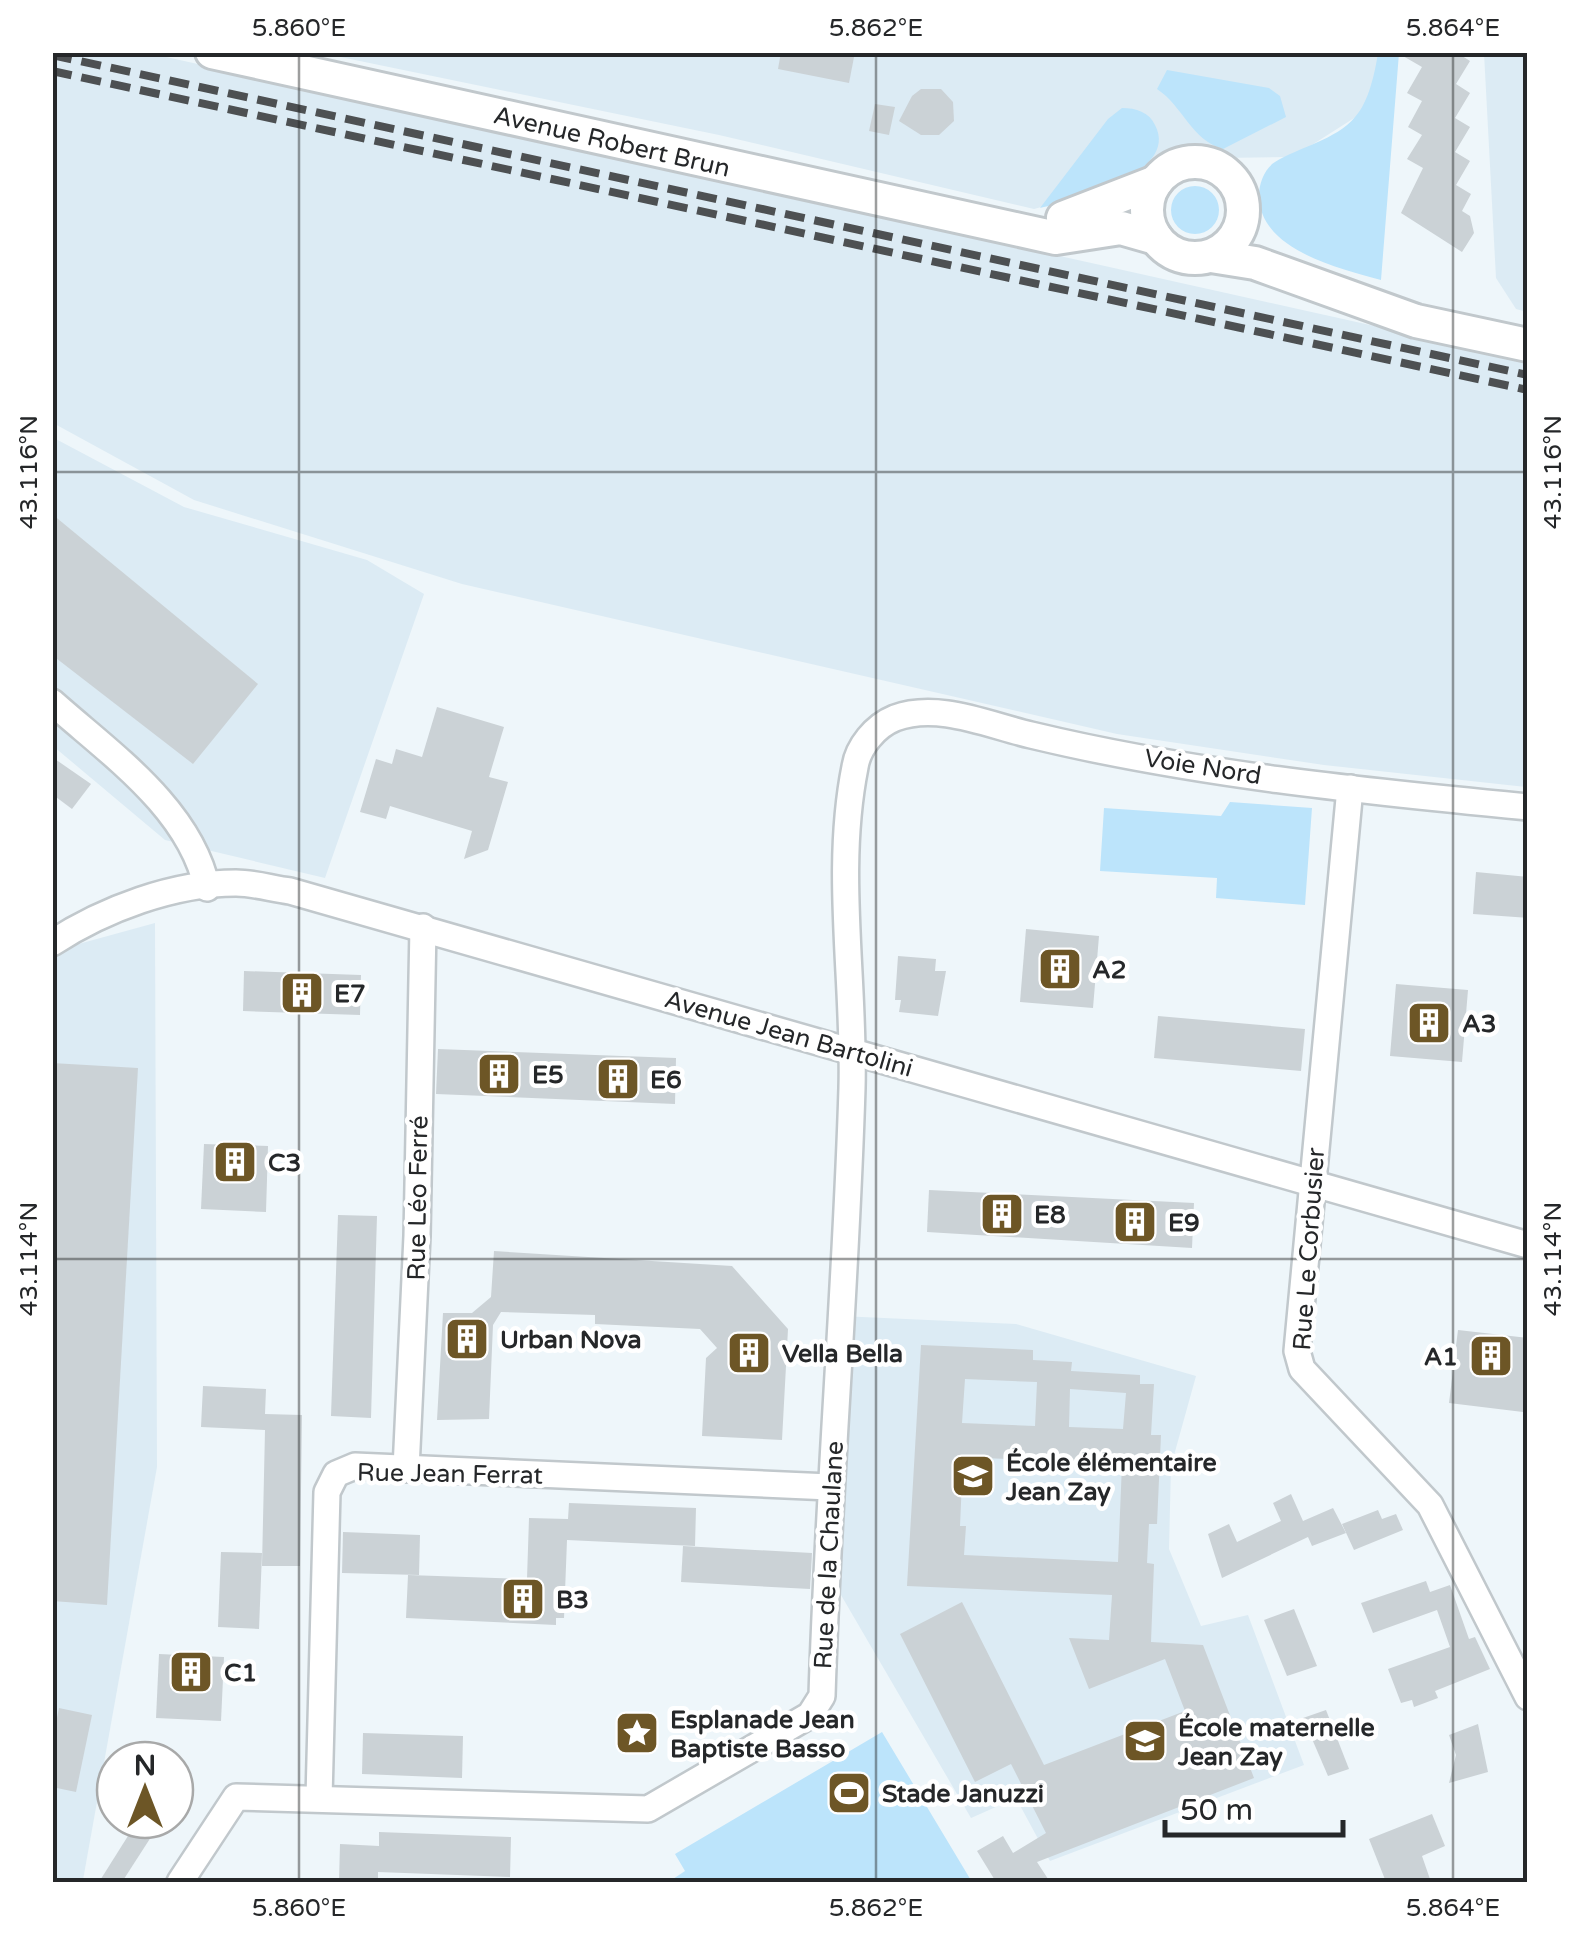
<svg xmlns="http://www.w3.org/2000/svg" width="1580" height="1935" font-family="'Varela Round',sans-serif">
<rect width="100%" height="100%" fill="#eef6fa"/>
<!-- built -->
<g fill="#dcebf4">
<path d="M53 52 148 53 1527 360V787L1324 765 1117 734 462 584 194 500 53 423Z"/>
<path d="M321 53H1391L1384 99 1293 157 1221 158 1034 209 719 135Z"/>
<path d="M1484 53H1527V312L1516 309 1496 278Z"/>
<path d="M52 437 184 507 367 560 424 594 325 878 165 840 53 746Z"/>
<path d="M155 923 157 1467 83 1880 53 1882V951Z"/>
<path d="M840 1316 1016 1324 1196 1376 1171 1466 1169 1549 1201 1626 1248 1615 1304 1765 1050 1861 1016 1798 971 1818 827 1571Z"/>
</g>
<!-- green -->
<g fill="#bce4fb">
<path d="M1378 53H1399L1381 280C1338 268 1259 250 1259 195 1259 183 1265 168 1275 162 1299 147 1336 140 1355 117 1369 102 1375 72 1378 53Z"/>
<path d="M1167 70 1269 88 1280 96 1286 117 1223 149C1191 140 1183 106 1157 89Z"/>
<path d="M1122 108C1136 108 1149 112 1155 125 1181 174 1070 202 1040 208L1108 119Z"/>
<circle cx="1195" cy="210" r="24"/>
<path d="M1230 802 1312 808 1305 905 1216 898 1217 878 1100 871 1104 808 1221 816Z"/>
<path d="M882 1732 972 1882H675L673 1879 685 1871 675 1854Z"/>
</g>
<!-- building -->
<g fill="#cbd2d6" fill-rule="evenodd">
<path d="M781 52H855L849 83 778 69Z"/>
<path d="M1396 52H1456L1470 61 1456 84 1470 93 1455 118 1470 127 1455 152 1470 161 1456 185 1471 194 1462 211 1470 216 1474 233 1462 252 1401 213 1423 168 1407 159 1422 135 1408 127 1422 101 1407 93 1422 67Z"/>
<path d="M921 89H941L953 102 954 121 939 135H921L899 121 912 96Z"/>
<path d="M875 104 895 107 889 135 869 131Z"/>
<path d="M52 514 258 684 193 764 52 655Z"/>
<path d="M437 707 504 727 489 777 508 782 488 850 464 859 472 831 390 806 386 819 360 812 376 759 392 764 396 749 422 757Z"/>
<path d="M52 757 91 784 72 809 52 794Z"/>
<path d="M1476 872 1528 877V918L1473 914Z"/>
<path d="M1026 929 1099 936 1093 1008 1020 1002Z"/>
<path d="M898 956 936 959 935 971H946L938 1016 899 1012 901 1000H895Z"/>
<path d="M244 971 361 975 360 1015 243 1011Z"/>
<path d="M1396 984 1468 990 1462 1062 1390 1056Z"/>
<path d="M1158 1016 1305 1029 1301 1071 1154 1058Z"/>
<path d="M438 1049 676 1058 675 1104 436 1094Z"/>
<path d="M52 1063 138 1068 107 1605 52 1601Z"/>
<path d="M204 1144 268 1146 266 1212 201 1209Z"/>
<path d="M929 1190 1194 1203 1192 1248 927 1232Z"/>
<path d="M338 1215 377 1216 371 1418 331 1416Z"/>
<path d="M494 1251 732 1266 788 1329 782 1440 702 1436 706 1358 717 1348 700 1329 595 1324V1315L501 1312 493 1325 489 1419 437 1420 443 1313H472L491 1297Z"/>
<path d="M1458 1330 1528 1338 1523 1412 1449 1403Z"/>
<path d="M921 1345 1033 1350V1360L1072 1362 1071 1371 1140 1375V1384H1154L1151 1435H1161L1157 1524H1149L1147 1563 1154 1564 1151 1642 1203 1645 1254 1778 1037 1862 1050 1882H996L977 1851 1003 1836 1013 1853 1046 1833 1011 1764 975 1782 900 1634 962 1602 1044 1765 1185 1711 1165 1659 1089 1689 1069 1638 1109 1640 1112 1595 907 1586ZM965 1379 1037 1382 1035 1426 962 1423ZM1070 1389 1126 1393 1123 1429 1069 1427ZM963 1457 1122 1464 1118 1562 964 1555 966 1526H960Z"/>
<path d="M203 1386 266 1389 265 1414 302 1415 300 1566H262L265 1430 201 1427Z"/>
<path d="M1291 1494 1303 1521 1333 1508 1346 1533 1312 1546 1308 1537 1222 1578 1208 1534 1229 1524 1237 1542 1281 1521 1273 1503Z"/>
<path d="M569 1503 696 1508 695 1546 567 1540 564 1618H556V1625L406 1618 408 1575 527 1579 529 1518 568 1519Z"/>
<path d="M1378 1510 1382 1519 1396 1514 1403 1530 1354 1550 1342 1524Z"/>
<path d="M343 1532 420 1535 419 1575 342 1573Z"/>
<path d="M683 1546 812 1553 810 1589 681 1582Z"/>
<path d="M221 1552 262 1553 259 1629 218 1627Z"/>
<path d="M1426 1581 1430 1592 1450 1585 1469 1639 1475 1637 1490 1669 1435 1691 1438 1698 1414 1707 1412 1700 1401 1703 1388 1669 1450 1647 1437 1610 1373 1633 1361 1603Z"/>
<path d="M1294 1609 1317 1666 1287 1676 1264 1620Z"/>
<path d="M159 1654 224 1657 221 1721 156 1718Z"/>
<path d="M59 1708 92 1715 76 1792 52 1787V1743Z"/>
<path d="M1326 1710 1349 1769 1328 1776 1303 1718Z"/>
<path d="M1478 1724 1488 1772 1449 1783 1456 1755 1449 1735Z"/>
<path d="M363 1733 463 1736 462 1778 362 1774Z"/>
<path d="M1432 1814 1445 1846 1422 1856 1431 1882H1386L1369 1839Z"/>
<path d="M138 1820H162L122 1882H99Z"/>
<path d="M379 1832 511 1837 510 1877 378 1872V1882H339L340 1844 379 1846Z"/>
</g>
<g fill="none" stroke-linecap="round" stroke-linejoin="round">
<defs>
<g id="minor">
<path d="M52 702C109 753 190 808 207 888"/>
<path d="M1350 788 1297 1351 1302 1369 1430 1505 1528 1697"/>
<path d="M52 943C104 909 174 883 236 883 254 883 273 889 290 891L1528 1245"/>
<path d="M406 1469 417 1236 423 927"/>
<path d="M319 1798 327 1492 336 1474 355 1466 830 1487"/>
<path d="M180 1882 236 1797 648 1809 810 1715 822 1696C828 1493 846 1290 852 1088 855 982 834 872 855 767 858 747 875 726 895 718 938 702 988 725 1031 735 1193 774 1362 791 1528 807"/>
</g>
<g id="tertiary">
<path d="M212 52 1056 238 1121 228 1156 238"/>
<circle cx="1195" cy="210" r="48"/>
<path d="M1063 218 1156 182"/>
<path d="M1211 256 1255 263 1416 321 1528 345"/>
</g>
</defs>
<!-- minor casing -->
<use href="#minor" stroke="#c1c8cc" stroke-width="30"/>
<!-- tertiary casing -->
<use href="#tertiary" stroke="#c1c8cc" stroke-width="38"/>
<!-- minor -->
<use href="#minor" stroke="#fff" stroke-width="25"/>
<!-- tertiary -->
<use href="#tertiary" stroke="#fff" stroke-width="32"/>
<!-- rail -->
<g stroke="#4d5052" stroke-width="8" stroke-dasharray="20 10" stroke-linecap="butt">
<path d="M52 55 1528 375"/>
<path d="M52 71 1528 390"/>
</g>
</g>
<!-- ticks -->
<path fill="none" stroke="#252729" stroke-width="2.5" stroke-opacity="0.45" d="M299 52V1882M876 52V1882M1453 52V1882M52 472H1528M52 1259H1528"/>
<!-- icons -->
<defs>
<symbol id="building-square" viewBox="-11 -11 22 22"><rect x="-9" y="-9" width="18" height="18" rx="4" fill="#6d5626" stroke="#fff"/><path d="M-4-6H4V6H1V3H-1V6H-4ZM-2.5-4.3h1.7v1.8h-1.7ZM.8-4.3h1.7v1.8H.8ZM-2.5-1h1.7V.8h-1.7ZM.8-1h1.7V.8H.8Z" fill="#fff"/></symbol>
<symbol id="school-square" viewBox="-11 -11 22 22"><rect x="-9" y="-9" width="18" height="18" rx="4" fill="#6d5626" stroke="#fff"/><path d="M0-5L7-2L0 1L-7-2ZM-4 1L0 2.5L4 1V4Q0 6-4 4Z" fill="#fff"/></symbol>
<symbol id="sight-square" viewBox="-11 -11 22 22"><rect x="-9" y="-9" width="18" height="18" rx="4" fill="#6d5626" stroke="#fff"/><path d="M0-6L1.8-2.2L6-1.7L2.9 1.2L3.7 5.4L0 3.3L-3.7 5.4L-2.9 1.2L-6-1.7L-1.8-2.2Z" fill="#fff"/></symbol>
<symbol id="stadium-square" viewBox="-11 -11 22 22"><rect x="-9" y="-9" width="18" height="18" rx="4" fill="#6d5626" stroke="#fff"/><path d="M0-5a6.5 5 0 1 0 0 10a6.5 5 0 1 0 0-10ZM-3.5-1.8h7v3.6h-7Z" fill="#fff"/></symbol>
</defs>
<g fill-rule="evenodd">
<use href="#building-square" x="1035" y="944" width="50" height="50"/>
<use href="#building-square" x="277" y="968" width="50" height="50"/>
<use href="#building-square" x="1404" y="998" width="50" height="50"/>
<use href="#building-square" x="474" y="1049" width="50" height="50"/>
<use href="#building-square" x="593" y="1054" width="50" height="50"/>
<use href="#building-square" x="210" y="1137" width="50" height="50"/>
<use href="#building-square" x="977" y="1189" width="50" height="50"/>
<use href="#building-square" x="1110" y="1197" width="50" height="50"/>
<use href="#building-square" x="442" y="1314" width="50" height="50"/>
<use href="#building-square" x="724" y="1328" width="50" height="50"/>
<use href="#building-square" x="1466" y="1331" width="50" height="50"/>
<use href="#school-square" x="948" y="1451" width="50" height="50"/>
<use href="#building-square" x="498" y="1574" width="50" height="50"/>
<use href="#building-square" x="166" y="1647" width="50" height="50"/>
<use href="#sight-square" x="612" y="1708" width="50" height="50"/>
<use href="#school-square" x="1120" y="1716" width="50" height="50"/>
<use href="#stadium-square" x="824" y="1768" width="50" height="50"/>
</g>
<g text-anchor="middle" stroke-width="9" stroke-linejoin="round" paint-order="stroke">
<!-- street labels -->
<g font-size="25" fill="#252729" stroke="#fff">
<text transform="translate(612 141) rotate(13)" y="9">Avenue Robert Brun</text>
<text transform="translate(1203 766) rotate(9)" y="9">Voie Nord</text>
<text transform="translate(789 1033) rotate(16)" y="9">Avenue Jean Bartolini</text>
<text transform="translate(417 1198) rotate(-89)" y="9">Rue Léo Ferré</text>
<text transform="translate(1308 1249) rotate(-86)" y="9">Rue Le Corbusier</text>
<text transform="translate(450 1473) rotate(1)" y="9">Rue Jean Ferrat</text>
<text transform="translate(828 1555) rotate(-87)" y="9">Rue de la Chaulane</text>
</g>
<!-- poi labels -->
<g font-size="25" font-weight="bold" fill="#252729" stroke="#fff" text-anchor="start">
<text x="1092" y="978">A2</text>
<text x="334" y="1002">E7</text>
<text x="1462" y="1032">A3</text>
<text x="532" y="1083">E5</text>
<text x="650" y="1088">E6</text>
<text x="268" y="1171">C3</text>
<text x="1034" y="1223">E8</text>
<text x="1168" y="1231">E9</text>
<text x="500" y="1348">Urban Nova</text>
<text x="782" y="1362">Vella Bella</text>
<text x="1458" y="1365" text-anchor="end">A1</text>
<text x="1006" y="1471">École élémentaire<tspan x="1006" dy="29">Jean Zay</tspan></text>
<text x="556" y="1608">B3</text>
<text x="224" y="1681">C1</text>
<text x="670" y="1728">Esplanade Jean<tspan x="670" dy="29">Baptiste Basso</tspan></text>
<text x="1178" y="1736">École maternelle<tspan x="1178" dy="29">Jean Zay</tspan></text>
<text x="882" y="1802">Stade Januzzi</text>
</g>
</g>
<!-- border -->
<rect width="1580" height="1935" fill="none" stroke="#ffffff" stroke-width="110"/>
<!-- north arrow -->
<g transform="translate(145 1790)"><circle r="48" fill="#ffffff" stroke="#a8a9a9" stroke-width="2.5"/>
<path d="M0-8L18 38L0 25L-18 38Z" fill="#6d5626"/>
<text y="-15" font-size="28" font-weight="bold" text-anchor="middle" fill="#252729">N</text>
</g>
<!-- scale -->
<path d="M1165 1820v15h178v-15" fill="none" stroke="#252729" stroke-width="5"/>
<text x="1180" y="1820" font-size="30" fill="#252729" stroke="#ffffff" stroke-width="8" paint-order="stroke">50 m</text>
<rect x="55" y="55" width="1470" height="1825" fill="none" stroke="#252729" stroke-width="4"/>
<g font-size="25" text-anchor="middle" fill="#252729">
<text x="299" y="36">5.860°E</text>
<text x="876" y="36">5.862°E</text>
<text x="1453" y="36">5.864°E</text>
<text transform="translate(28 472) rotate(-90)" y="9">43.116°N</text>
<text transform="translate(1552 472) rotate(-90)" y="9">43.116°N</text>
<text transform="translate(28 1259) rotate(-90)" y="9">43.114°N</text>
<text transform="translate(1552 1259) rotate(-90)" y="9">43.114°N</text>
<text x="299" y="1916">5.860°E</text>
<text x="876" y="1916">5.862°E</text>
<text x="1453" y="1916">5.864°E</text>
</g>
</svg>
